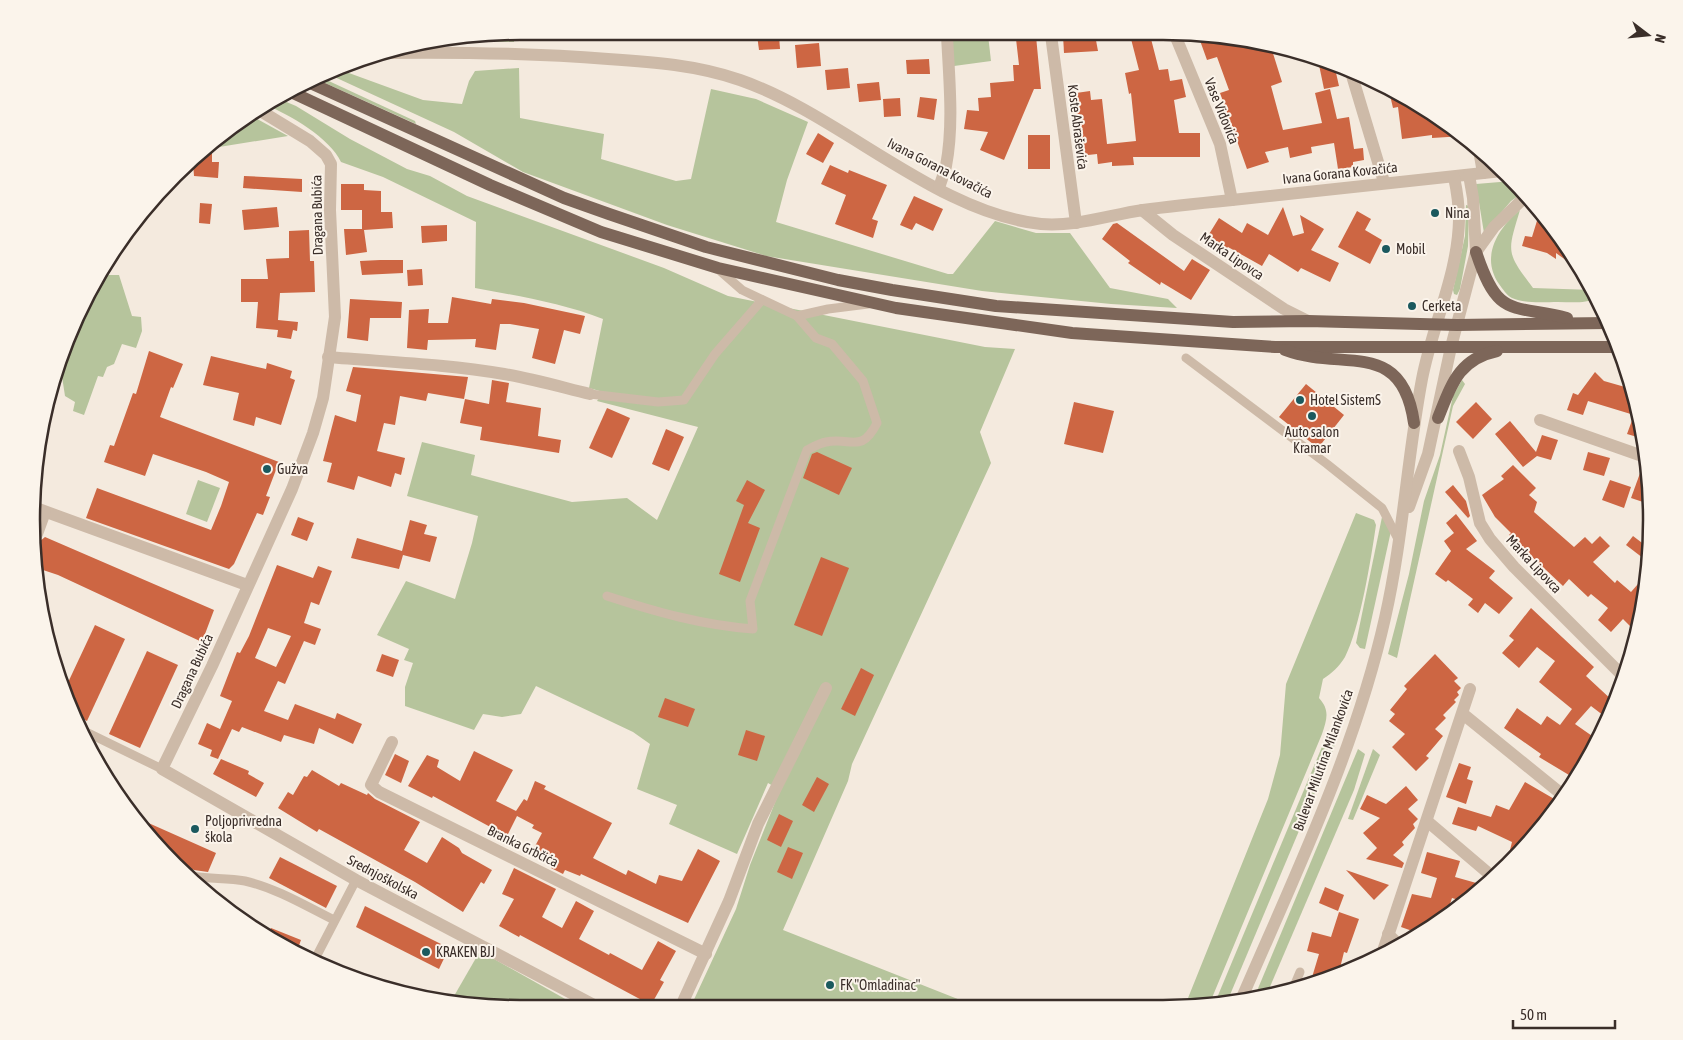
<svg xmlns="http://www.w3.org/2000/svg" width="1683" height="1040" font-family="'Asap Condensed',sans-serif">
<rect width="100%" height="100%" fill="#f4eade"/>
<!-- green -->
<g fill="#b6c49c">
<path d="M469 35H514V42L470 41Z"/>
<path d="M951 35H988L991 61 954 66Z"/>
<path d="M519 68 520 118 604 134 601 159 676 181 691 179 711 89 756 99 808 122 787 180 776 222 948 274H953L995 221 1036 233H1070L1110 288 1168 299 1177 308 1111 304 982 291 766 256 667 225 523 172 454 132 328 74 338 69 423 100 462 104 469 81 475 71Z"/>
<path d="M318 76 415 121 416 124 314 78Z"/>
<path d="M277 98 296 106 350 139 407 169 430 176 467 196 664 268 728 296 985 347 1015 349 980 432 991 463 852 764 848 781 783 930 978 1007 691 1006 736 909 750 865 780 790 768 783 737 854 669 824 677 805 637 789 650 744 633 732 536 686 521 714 502 717 483 714 474 730 405 706V687L413 663 404 660 409 649 377 635 406 581 455 599 472 543 478 516 407 496 422 442 475 455 471 475 572 502 627 498 657 520 698 427 597 401 603 392 589 388 603 319C562 303 518 296 475 288L476 222 383 177 341 162C330 138 290 115 266 105Z"/>
<path d="M250 115 288 136 219 147 218 137Z"/>
<path d="M1512 181 1524 192 1511 201 1484 233 1476 184Z"/>
<path d="M1466 205 1469 206 1468 246 1460 289 1457 295 1454 294 1453 290 1465 236Z"/>
<path d="M1520 210C1507 253 1506 252 1533 288L1593 290 1596 298C1585 304 1571 302 1558 302 1544 302 1526 304 1512 298 1506 295 1503 289 1499 284 1480 257 1498 228 1520 210Z"/>
<path d="M100 275H119L132 316 141 317 142 331 136 348 122 344 114 364 107 367 103 377 98 376 84 415 73 411 75 402 65 396 59 357 72 328 75 327C72 311 91 289 100 275Z"/>
<path d="M1462 380 1465 384 1453 406 1397 658 1388 654 1409 574 1424 501 1440 455 1453 396Z"/>
<path d="M198 480 220 488 207 522 186 514Z"/>
<path d="M1356 513 1374 520 1376 525C1371 559 1360 628 1345 657 1339 667 1332 673 1323 679L1319 698C1330 710 1327 719 1322 734L1209 1005 1184 1008 1268 799 1280 755 1286 684Z"/>
<path d="M1382 517 1391 531 1365 649 1360 648 1356 643Z"/>
<path d="M1328 739 1336 741 1333 750 1227 1002 1214 1005 1324 742Z"/>
<path d="M1358 749 1365 754 1354 790 1266 996 1254 998Z"/>
<path d="M1373 749 1380 755 1353 820 1348 819Z"/>
<path d="M480 951 567 1000 564 1005 450 1003Z"/>
</g>
<!-- building -->
<g fill="#cd6643" fill-rule="evenodd">
<path d="M757 35H779L780 49 759 50Z"/>
<path d="M1063 35H1095L1098 51 1064 53Z"/>
<path d="M1130 35H1150L1159 70 1168 69 1170 81 1182 79 1186 97 1174 100 1179 133H1200V157H1133L1134 165 1112 166V162L1098 164 1097 154 1079 156 1076 122H1073L1069 94 1090 91 1091 100 1102 99 1107 144 1136 141 1131 93 1129 94 1125 73 1139 70Z"/>
<path d="M1198 35H1227L1271 47 1282 82 1271 86 1283 130 1322 123 1315 93 1330 89 1337 119 1349 117 1354 149 1363 148 1364 160 1353 162V167L1338 169 1334 143 1311 147 1312 153 1290 158 1288 147 1265 152 1269 162 1247 169 1220 93 1229 90 1217 57 1207 60Z"/>
<path d="M1036 36 1041 89H1034L1004 160 980 150 988 132 964 129 967 110 979 111 978 98 991 97 990 83 1014 81 1013 65H1019L1016 39Z"/>
<path d="M819 43 821 66 797 68 795 45Z"/>
<path d="M929 59 930 74H907L906 60Z"/>
<path d="M1318 60 1334 64 1339 86 1324 89Z"/>
<path d="M848 68 850 88 827 90 825 70Z"/>
<path d="M879 82 881 100 859 102 857 84Z"/>
<path d="M1389 91 1460 132 1464 136 1432 138V135L1402 139 1398 107 1393 108Z"/>
<path d="M920 97 937 99 934 120 917 117Z"/>
<path d="M900 98 901 116 884 117 883 99Z"/>
<path d="M818 133 834 143 823 163 806 154Z"/>
<rect x="1028" y="135" width="22" height="34"/>
<path d="M212 143V162H219L218 178 194 176 193 162Z"/>
<path d="M830 165 848 173 849 170 887 185 872 219 878 221 873 238 835 224 846 195 821 184Z"/>
<path d="M244 176 302 179V192L243 188Z"/>
<path d="M341 184H364V190L381 191V212H392L393 228 364 230 367 252 346 255 344 229H362V210H341Z"/>
<path d="M914 196 943 209 933 231 916 223 912 230 900 225Z"/>
<path d="M200 203 212 204 210 224 199 223Z"/>
<path d="M277 207 279 227 244 230 242 210Z"/>
<path d="M1283 207 1293 236 1304 233 1300 215 1324 229 1311 250 1339 263 1330 282 1301 268 1298 272 1269 254 1262 266 1228 247 1225 251 1206 239 1219 218 1242 233 1247 223 1268 235Z"/>
<path d="M1357 211 1371 219 1365 230 1382 240 1370 264 1338 247Z"/>
<path d="M1540 211 1582 270 1581 271 1556 253V259L1547 253 1522 246 1525 236 1532 237Z"/>
<path d="M1117 223 1184 271 1192 259 1210 270 1191 300 1161 282 1160 285 1128 263 1130 261 1102 239 1113 224Z"/>
<path d="M447 225V241L422 243 421 226Z"/>
<path d="M309 230 310 261H314L315 292 280 293 278 320 298 322 297 331 293 330 291 339 277 337 278 330 256 328 258 302H241V279H268L266 259 289 258V231Z"/>
<path d="M380 260H403V273L362 275 360 261Z"/>
<path d="M422 269 423 285 408 286 407 270Z"/>
<path d="M452 297 491 304 492 299 524 303 585 316 580 334 564 330 555 364 532 358 539 329 510 324H500L496 350 475 347 476 339 428 340 427 350 407 348 409 310 429 309 428 323H448Z"/>
<path d="M350 299 402 302 401 318H370L368 341 347 338Z"/>
<path d="M149 351 183 364 173 388 171 387 160 417 279 462 266 496 270 497 263 515 257 513 234 564 229 569 86 518 97 488 211 530 221 506 229 482 206 472 153 454 145 476 104 462 110 445 114 446 133 393 136 394Z"/>
<path d="M211 356 266 369 267 363 292 371 290 378 295 380 281 425 256 417 254 426 233 420 239 393 203 385Z"/>
<path d="M353 367 468 377 464 399 428 393 426 401 400 396 395 425 384 423 377 451 405 458 401 475 395 473 391 487 358 476 354 490 327 482 332 463 323 461 335 415 356 422 361 395 346 391Z"/>
<path d="M1595 372 1604 381 1632 389 1644 439 1627 434 1634 415 1588 401 1583 415 1567 410 1573 393 1578 395Z"/>
<path d="M492 380 509 383 506 402 541 408 538 436 561 440 559 453 480 440 482 427 460 423 465 399 489 404Z"/>
<path d="M1306 384 1344 415 1318 448 1279 417Z"/>
<path d="M1074 402 1114 411 1103 453 1064 444Z"/>
<path d="M1476 402 1492 419 1473 439 1456 422Z"/>
<path d="M607 408 630 418 612 458 589 448Z"/>
<path d="M1510 421 1536 452 1542 435 1558 440 1551 460 1537 456 1523 467 1495 434Z"/>
<path d="M666 429 684 437 669 471 652 464Z"/>
<path d="M817 452 852 468 839 495 803 478 812 454Z"/>
<path d="M1588 452 1610 458 1604 476 1583 470Z"/>
<path d="M1513 465 1536 488 1529 495 1537 502 1534 512 1574 547 1585 537 1592 544 1600 536 1610 546 1593 562 1615 583 1617 580 1631 592 1638 584 1645 589 1637 633 1623 619 1611 632 1598 620 1608 608 1591 594 1588 597 1569 579 1563 586 1509 535 1511 533 1495 517 1482 495 1504 479 1501 476Z"/>
<path d="M1643 465 1648 466 1649 504 1631 498Z"/>
<path d="M747 480 765 490 748 523 760 528 740 582 719 574 744 505 736 501Z"/>
<path d="M1610 480 1631 487 1624 508 1602 500Z"/>
<path d="M1453 485 1466 501 1470 516 1468 518 1445 492Z"/>
<path d="M1456 514 1477 541 1466 549 1495 571 1489 578 1513 598 1499 614 1485 603 1478 613 1468 605 1473 599 1448 580 1446 582 1435 574 1451 551 1444 541 1454 533 1446 523Z"/>
<path d="M298 517 314 523 307 541 291 535Z"/>
<path d="M410 520 427 525 424 534 437 537 430 562 403 555 399 569 351 558 357 538 402 551Z"/>
<path d="M1633 536 1650 549 1643 558 1626 545Z"/>
<path d="M45 537 214 610 202 642 58 575 34 567 33 541 39 542Z"/>
<path d="M821 557 849 568 822 636 794 625Z"/>
<path d="M277 565 313 578 318 566 332 571 319 605 311 602 304 623 321 629 315 645 304 641 285 684 278 681 264 711 288 720 295 704 335 719 337 713 362 724 353 744 319 728 314 744 284 735 281 742 242 727 239 732 232 729 218 759 210 756 212 750 198 744 207 723 220 729 232 701 220 696 237 652 240 653 249 636ZM268 628 291 636 276 667 255 658Z"/>
<path d="M1531 608 1594 667 1586 676 1614 702 1608 719 1591 706 1575 724 1595 738 1583 754 1582 753 1569 775 1539 757 1541 754 1504 728 1517 708 1541 725 1547 716 1560 725 1572 709 1539 682 1555 661 1537 647 1519 668 1502 653 1514 640 1509 636Z"/>
<path d="M95 625 125 639 87 721 77 716 64 691Z"/>
<path d="M147 651 178 665 140 748 109 734Z"/>
<path d="M382 654 399 660 393 677 376 671Z"/>
<path d="M1435 654 1458 678 1454 681 1461 688 1457 692 1459 695 1454 700 1456 702 1443 715 1446 718 1435 729 1443 736 1426 756 1429 758 1416 771 1392 747 1405 734 1389 721 1395 714 1390 710 1407 689 1404 686Z"/>
<path d="M861 668 874 675 855 716 841 709Z"/>
<path d="M665 698 695 709 688 727 658 717Z"/>
<path d="M746 730 765 736 757 761 738 755Z"/>
<path d="M474 751 513 770 496 801 516 811 524 799 527 801 535 781 546 786 544 789 612 823 593 858 626 875 628 870 656 884 659 875 682 881 698 849 720 861 688 923 581 874 580 876 565 870 563 874 551 868 554 861 533 850 542 833 532 828 534 825 517 816 507 836 433 796 432 798 408 786 427 755 439 760 437 767 460 781Z"/>
<path d="M395 754 409 761 401 783 385 775Z"/>
<path d="M221 759 249 771 248 774 264 783 256 797 213 774Z"/>
<path d="M1459 763 1471 767 1467 779 1473 781 1466 804 1446 797Z"/>
<path d="M312 770 339 786 341 783 367 795 368 793 375 799 420 822 404 850 427 863 442 837 459 848 462 853 492 870 484 884 481 882 463 912 415 882 319 829 317 832 278 808 288 792 293 795 304 776 307 777Z"/>
<path d="M817 777 829 784 814 812 802 805Z"/>
<path d="M1525 782 1556 800 1540 829 1506 866 1512 842 1478 826 1476 831 1452 824 1458 807 1491 817 1496 805 1509 810Z"/>
<path d="M1406 786 1418 800 1408 809 1418 819 1413 824 1415 828 1402 842 1404 845 1393 855 1404 863 1402 868 1366 859 1377 848 1363 833 1380 818 1360 809 1367 795 1386 804Z"/>
<path d="M779 814 793 821 781 847 767 840Z"/>
<path d="M135 817 216 853 208 872 194 870 168 857Z"/>
<path d="M788 847 803 853 792 879 777 872Z"/>
<path d="M1427 852 1460 861 1455 877 1487 886 1465 902 1452 898 1446 916 1418 936V933L1401 927 1412 894 1431 898 1437 878 1421 873Z"/>
<path d="M280 857 337 886 326 908 269 878Z"/>
<path d="M514 868 556 889 542 917 562 928 576 901 594 911 579 939 609 955 610 953 642 970 658 941 676 951 660 980 664 982 651 1005 520 935 519 937 499 926 514 899 502 894Z"/>
<path d="M1346 870 1389 885 1374 900Z"/>
<path d="M1325 887 1344 895 1338 911 1319 903Z"/>
<path d="M365 906 449 948 439 969 356 927Z"/>
<path d="M1339 912 1359 919 1347 953 1344 952 1339 972 1310 984 1319 954 1307 951 1312 932 1331 937Z"/>
<path d="M271 928 301 940 297 951 268 934Z"/>
</g>
<g fill="none" stroke-linecap="round" stroke-linejoin="round">
<!-- service -->
<g stroke="#cdbaa8" stroke-width="9">
<path d="M797 316 828 309 868 304"/>
<path d="M1186 358 1327 464 1382 508 1398 539"/>
<path d="M590 394 658 402 684 400 715 354 762 300"/>
<path d="M607 596C656 612 702 625 753 629L750 601 807 450C813 447 820 443 826 442 852 437 861 454 877 423L863 381 832 344 816 338 797 316 742 290 718 269"/>
<path d="M84 731 162 769"/>
<path d="M184 874C204 880 224 877 245 881 276 888 306 906 334 920"/>
<path d="M314 961 356 880"/>
<path d="M1292 991 1300 972"/>
</g>
<!-- minor -->
<g stroke="#cdbaa8" stroke-width="12">
<path d="M1051 35 1076 223"/>
<path d="M380 53C456 52 532 53 608 59 653 62 697 65 740 80 841 115 936 213 1041 224 1075 227 1109 215 1143 210 1172 206 1202 203 1232 200"/>
<path d="M1350 69 1384 182"/>
<path d="M259 110 310 141 326 155 331 164 330 210 335 317 323 398 313 433 292 489 212 666 162 769 356 880 594 1005"/>
<path d="M1479 150 1483 173"/>
<path d="M939 188C941 181 944 174 946 166 954 124 949 78 947 35"/>
<path d="M1142 210 1173 235 1284 309 1308 321"/>
<path d="M328 357C387 362 446 364 504 374 533 379 561 387 590 394"/>
<path d="M1540 420 1648 458"/>
<path d="M1459 451 1469 477 1480 523 1490 539 1514 567 1624 677"/>
<path d="M33 507 247 585"/>
<path d="M37 534 45 512"/>
<path d="M1463 714 1564 796"/>
<path d="M392 742 371 785 379 792 706 954"/>
<path d="M1427 821 1494 878"/>
<path d="M1388 934 1400 946"/>
<path d="M1382 954 1470 689"/>
<path d="M681 1006 729 901 758 824 826 688"/>
</g>
<!-- tertiary -->
<g stroke="#cdbaa8" stroke-width="12">
<path d="M1175 35 1220 144 1232 200 1502 171"/>
<path d="M1469 175 1473 198 1476 252"/>
<path d="M1409 507 1428 454 1451 347 1476 252 1494 227 1527 195"/>
<path d="M1241 1000C1295 875 1355 751 1385 618 1403 539 1407 458 1422 379 1432 326 1458 274 1459 220 1459 206 1457 191 1454 177"/>
</g>
<!-- primary -->
<g stroke="#7d6659" stroke-width="12">
<path d="M306 81 564 198 609 214 706 247 838 280 892 290 996 306 1233 322 1308 321 1457 325 1608 323"/>
<path d="M289 91 490 185 601 232 718 268 896 308 1072 333 1275 347H1618"/>
<path d="M1476 252C1498 318 1509 304 1567 318"/>
<path d="M1285 350C1343 372 1402 337 1414 423"/>
<path d="M1438 418C1451 386 1458 359 1497 351"/>
</g>
</g>
<!-- markers -->
<g fill="#1b595e" stroke="#fbf4eb" stroke-width="2">
<circle cx="1435" cy="213" r="5"/>
<circle cx="1386" cy="249" r="5"/>
<circle cx="1412" cy="306" r="5"/>
<circle cx="1300" cy="400" r="5"/>
<circle cx="1312" cy="416" r="5"/>
<circle cx="267" cy="469" r="5"/>
<circle cx="195" cy="829" r="5"/>
<circle cx="426" cy="952" r="5"/>
<circle cx="830" cy="985" r="5"/>
</g>
<g text-anchor="middle" stroke-width="4" stroke-linejoin="round" paint-order="stroke">
<!-- street labels -->
<g font-size="14" fill="#3a2e29" stroke="#fbf4eb">
<text transform="translate(1222 111) rotate(68)" y="5">Vase Vidovića</text>
<text transform="translate(1078 127) rotate(83)" y="5">Koste Abraševića</text>
<text transform="translate(940 168) rotate(27)" y="5">Ivana Gorana Kovačića</text>
<text transform="translate(1340 173) rotate(-6)" y="5">Ivana Gorana Kovačića</text>
<text transform="translate(317 215) rotate(-91)" y="5">Dragana Bubića</text>
<text transform="translate(1232 256) rotate(34)" y="5">Marka Lipovca</text>
<text transform="translate(1534 564) rotate(47)" y="5">Marka Lipovca</text>
<text transform="translate(192 671) rotate(-65)" y="5">Dragana Bubića</text>
<text transform="translate(1323 760) rotate(-70)" y="5">Bulevar Milutina Milankovića</text>
<text transform="translate(523 846) rotate(26)" y="5">Branka Grbčića</text>
<text transform="translate(383 877) rotate(28)" y="5">Srednjoškolska</text>
</g>
<!-- poi labels -->
<g font-size="14" fill="#3a2e29" stroke="#fbf4eb" text-anchor="start">
<text x="1445" y="218">Nina</text>
<text x="1396" y="254">Mobil</text>
<text x="1422" y="311">Cerketa</text>
<text x="1310" y="405">Hotel SistemS</text>
<text x="1312" y="437" text-anchor="middle">Auto salon<tspan x="1312" dy="16">Kramar</tspan></text>
<text x="277" y="474">Gužva</text>
<text x="205" y="826">Poljoprivredna<tspan x="205" dy="16">škola</tspan></text>
<text x="436" y="957">KRAKEN BJJ</text>
<text x="840" y="990">FK "Omladinac"</text>
</g>
</g>
<!-- crop -->
<path d="M0 0H1683V1040H0ZM520 40H1163A480 480 0 0 1 1643 520V520A480 480 0 0 1 1163 1000H520A480 480 0 0 1 40 520V520A480 480 0 0 1 520 40Z" fill="#fbf4eb" fill-rule="evenodd"/>
<path fill="none" stroke="#3a2e29" stroke-width="2.5" d="M520 40H1163A480 480 0 0 1 1643 520V520A480 480 0 0 1 1163 1000H520A480 480 0 0 1 40 520V520A480 480 0 0 1 520 40Z"/>
<!-- north arrow -->
<g transform="translate(1648 35) rotate(106)" stroke="#fbf4eb" stroke-width="4" paint-order="stroke">
<path d="M0-4L9 19L0 12L-9 19Z" fill="#3a2e29"/>
<text y="-8" font-size="14" font-weight="bold" text-anchor="middle" fill="#3a2e29">N</text>
</g>
<!-- scale -->
<path d="M1513 1020v8h102v-8" fill="none" stroke="#3a2e29" stroke-width="2.5"/>
<text x="1520" y="1020" font-size="15" fill="#3a2e29" stroke="#fbf4eb" stroke-width="4" paint-order="stroke">50 m</text>
</svg>
